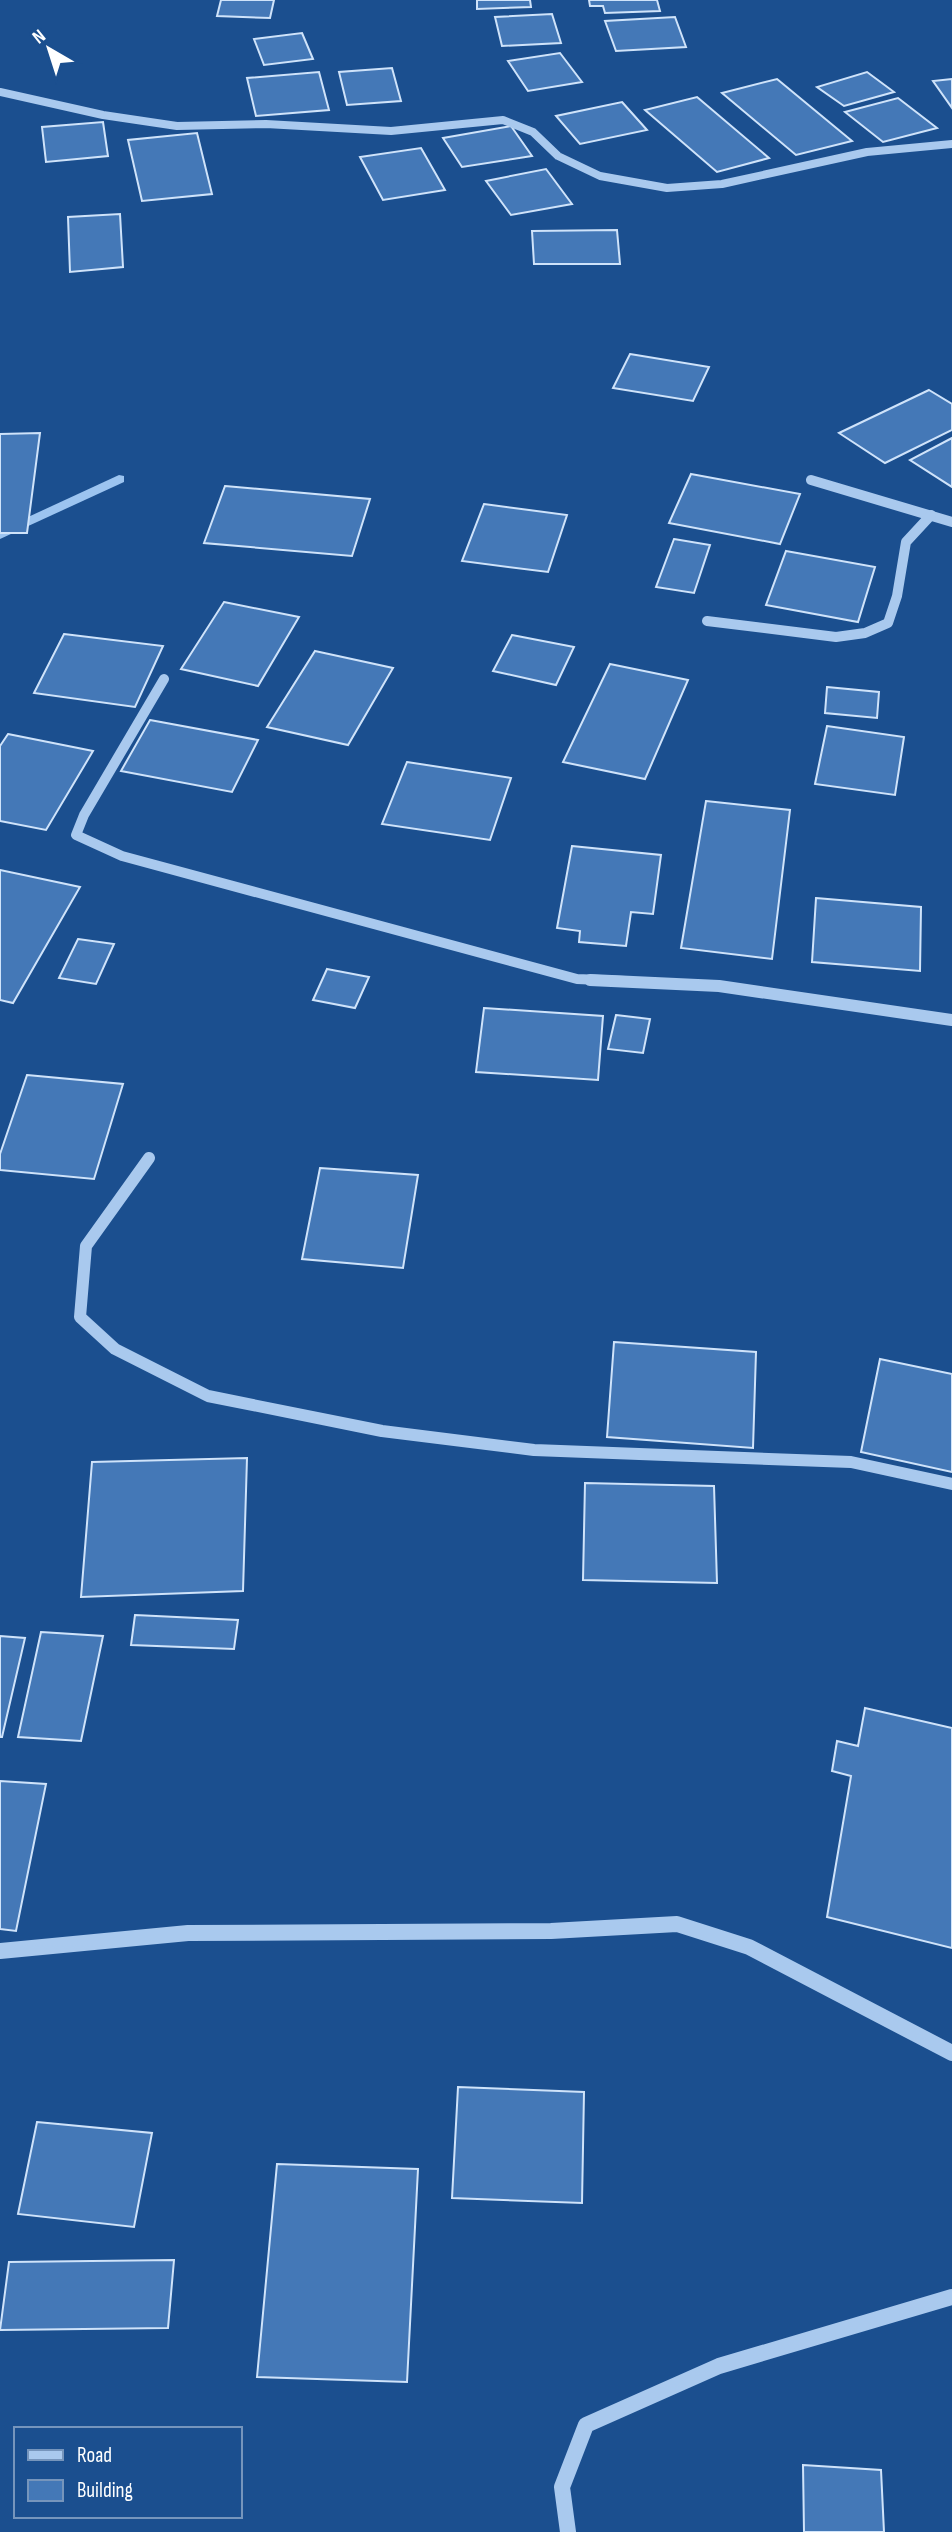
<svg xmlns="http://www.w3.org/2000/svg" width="952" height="2532" font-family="'Sofia Sans Condensed',sans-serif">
<rect width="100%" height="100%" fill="#1b4f8f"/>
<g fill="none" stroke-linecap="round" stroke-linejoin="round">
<!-- stream -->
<path fill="#9cc4f0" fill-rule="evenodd" d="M119 475 124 476V482L0 539V530Z"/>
</g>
<!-- building -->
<g fill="#4478b7" stroke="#cfe3fa" stroke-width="2">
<path d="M221 0H274L270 18 217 16Z"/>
<path d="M477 0H530L531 7 477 9Z"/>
<path d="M589 0H657L660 11 605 13 603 6H590Z"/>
<path d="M552 14 561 43 502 46 495 17Z"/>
<path d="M675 17 686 47 616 51 605 21Z"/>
<path d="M302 33 313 59 264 65 254 39Z"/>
<path d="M560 53 582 82 528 91 508 61Z"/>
<path d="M392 68 401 101 347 105 339 72Z"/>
<path d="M319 72 329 110 256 116 247 78Z"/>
<path d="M867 72 894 92 844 106 817 87Z"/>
<path d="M777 79 852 141 796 155 722 93Z"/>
<path d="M952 79V108L933 81Z"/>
<path d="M697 97 769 158 717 172 645 110Z"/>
<path d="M898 98 937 128 883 142 845 112Z"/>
<path d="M622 102 647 130 580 144 556 116Z"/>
<path d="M103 122 108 156 46 162 42 127Z"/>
<path d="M511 126 532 156 462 167 443 138Z"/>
<path d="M197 133 212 194 142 201 128 140Z"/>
<path d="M421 148 445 190 383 200 360 157Z"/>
<path d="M546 169 572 204 511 215 486 181Z"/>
<path d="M120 214 123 267 70 272 68 217Z"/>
<path d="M617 230 620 264H534L532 231Z"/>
<path d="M630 354 709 367 693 401 613 388Z"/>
<path d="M929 390 952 404V430L885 463 839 433Z"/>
<path d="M40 433 27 533H0V434Z"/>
<path d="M952 438V487L910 460Z"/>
<path d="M691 474 800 494 780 544 669 523Z"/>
<path d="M225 486 370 499 352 556 204 543Z"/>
<path d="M484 504 567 515 548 572 462 561Z"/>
<path d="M674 539 710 545 694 593 656 587Z"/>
<path d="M786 551 875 567 858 622 766 605Z"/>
<path d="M224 602 299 617 258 686 181 669Z"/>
<path d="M64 634 163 646 135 707 34 693Z"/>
<path d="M512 635 574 647 556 685 493 671Z"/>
<path d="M315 651 393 668 348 745 267 727Z"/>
<path d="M610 664 688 680 645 779 563 762Z"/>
<path d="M827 687 879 692 877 718 825 713Z"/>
<path d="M150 720 258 740 232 792 121 771Z"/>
<path d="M827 726 904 737 895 795 815 784Z"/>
<path d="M8 734 93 751 46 830 0 821V746Z"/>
<path d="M407 762 511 778 490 840 382 824Z"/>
<path d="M706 801 790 810 772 959 681 948Z"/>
<path d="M572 846 661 855 653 914 631 912 626 946 579 942 580 931 557 928Z"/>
<path d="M0 870 80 887 13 1003 0 1000Z"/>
<path d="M816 898 921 907 920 971 812 962Z"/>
<path d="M78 939 114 944 96 984 59 978Z"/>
<path d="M327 969 369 977 355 1008 313 1000Z"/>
<path d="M484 1008 603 1016 598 1080 476 1072Z"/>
<path d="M616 1015 650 1019 643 1053 608 1049Z"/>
<path d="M27 1075 123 1084 94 1179 0 1170V1154Z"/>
<path d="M320 1168 418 1175 403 1268 302 1259Z"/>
<path d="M614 1342 756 1352 753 1448 607 1437Z"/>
<path d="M880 1359 952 1374V1472L861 1452Z"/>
<path d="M247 1458 243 1591 81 1597 92 1462Z"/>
<path d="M585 1483 714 1486 717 1583 583 1580Z"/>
<path d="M135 1615 238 1620 234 1649 131 1645Z"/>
<path d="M41 1632 103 1636 81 1741 18 1737Z"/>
<path d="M0 1636 25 1638 2 1737H0Z"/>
<path d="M865 1708 952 1728V1948L827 1917 851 1776 832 1771 837 1741 858 1746Z"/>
<path d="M0 1781 46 1784 16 1931 0 1929Z"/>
<path d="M458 2087 584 2092 582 2203 452 2198Z"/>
<path d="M37 2122 152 2133 134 2227 18 2214Z"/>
<path d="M277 2164 418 2169 407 2382 257 2377Z"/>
<path d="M174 2260 168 2328 0 2330 9 2262Z"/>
<path d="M803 2465 881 2470 884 2532H804Z"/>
</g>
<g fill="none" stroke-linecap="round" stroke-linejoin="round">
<!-- minor-far3 -->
<path stroke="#a9c9ee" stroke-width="8" d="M0 92 103 115 177 126 266 124 391 131 503 120 533 132 558 156 600 176 667 188 722 184 867 152 952 144"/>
<!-- minor-far2 -->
<g stroke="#a9c9ee" stroke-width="10">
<path d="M811 480 952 522"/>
<path d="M707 621 836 637 865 633 888 623 897 596 906 542 931 515"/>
<path d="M164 679 84 815 76 835 122 856 577 979 625 981"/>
</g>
<!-- minor-far1 -->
<g stroke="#a9c9ee" stroke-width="12">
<path d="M590 980 719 986 952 1020"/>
<path d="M149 1158 86 1246 80 1317 115 1349 208 1396 382 1431 534 1450 851 1462 952 1484"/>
</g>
<!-- minor -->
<g stroke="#a9c9ee" stroke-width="16">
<path d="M0 1951 188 1933 551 1931 677 1924 749 1947 952 2053"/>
<path d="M568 2532 562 2487 586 2425 719 2366 952 2297"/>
</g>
</g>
<!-- legend -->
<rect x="14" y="2427" width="228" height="91" fill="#1b4f8f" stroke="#7695bc" stroke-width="2"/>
<rect x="28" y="2450" width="35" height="10" fill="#a9c9ee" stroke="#7695bc" stroke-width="2"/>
<text x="77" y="2462" font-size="21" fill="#ffffff">Road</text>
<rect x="28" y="2480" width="35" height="21" fill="#4478b7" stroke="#7695bc" stroke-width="2"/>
<text x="77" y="2497" font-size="21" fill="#ffffff">Building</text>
<!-- north arrow -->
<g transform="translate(49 49) rotate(321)" stroke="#1b4f8f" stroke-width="5" paint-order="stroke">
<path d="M0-5L12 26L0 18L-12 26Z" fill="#ffffff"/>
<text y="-10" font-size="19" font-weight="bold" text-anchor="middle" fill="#ffffff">N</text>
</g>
</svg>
